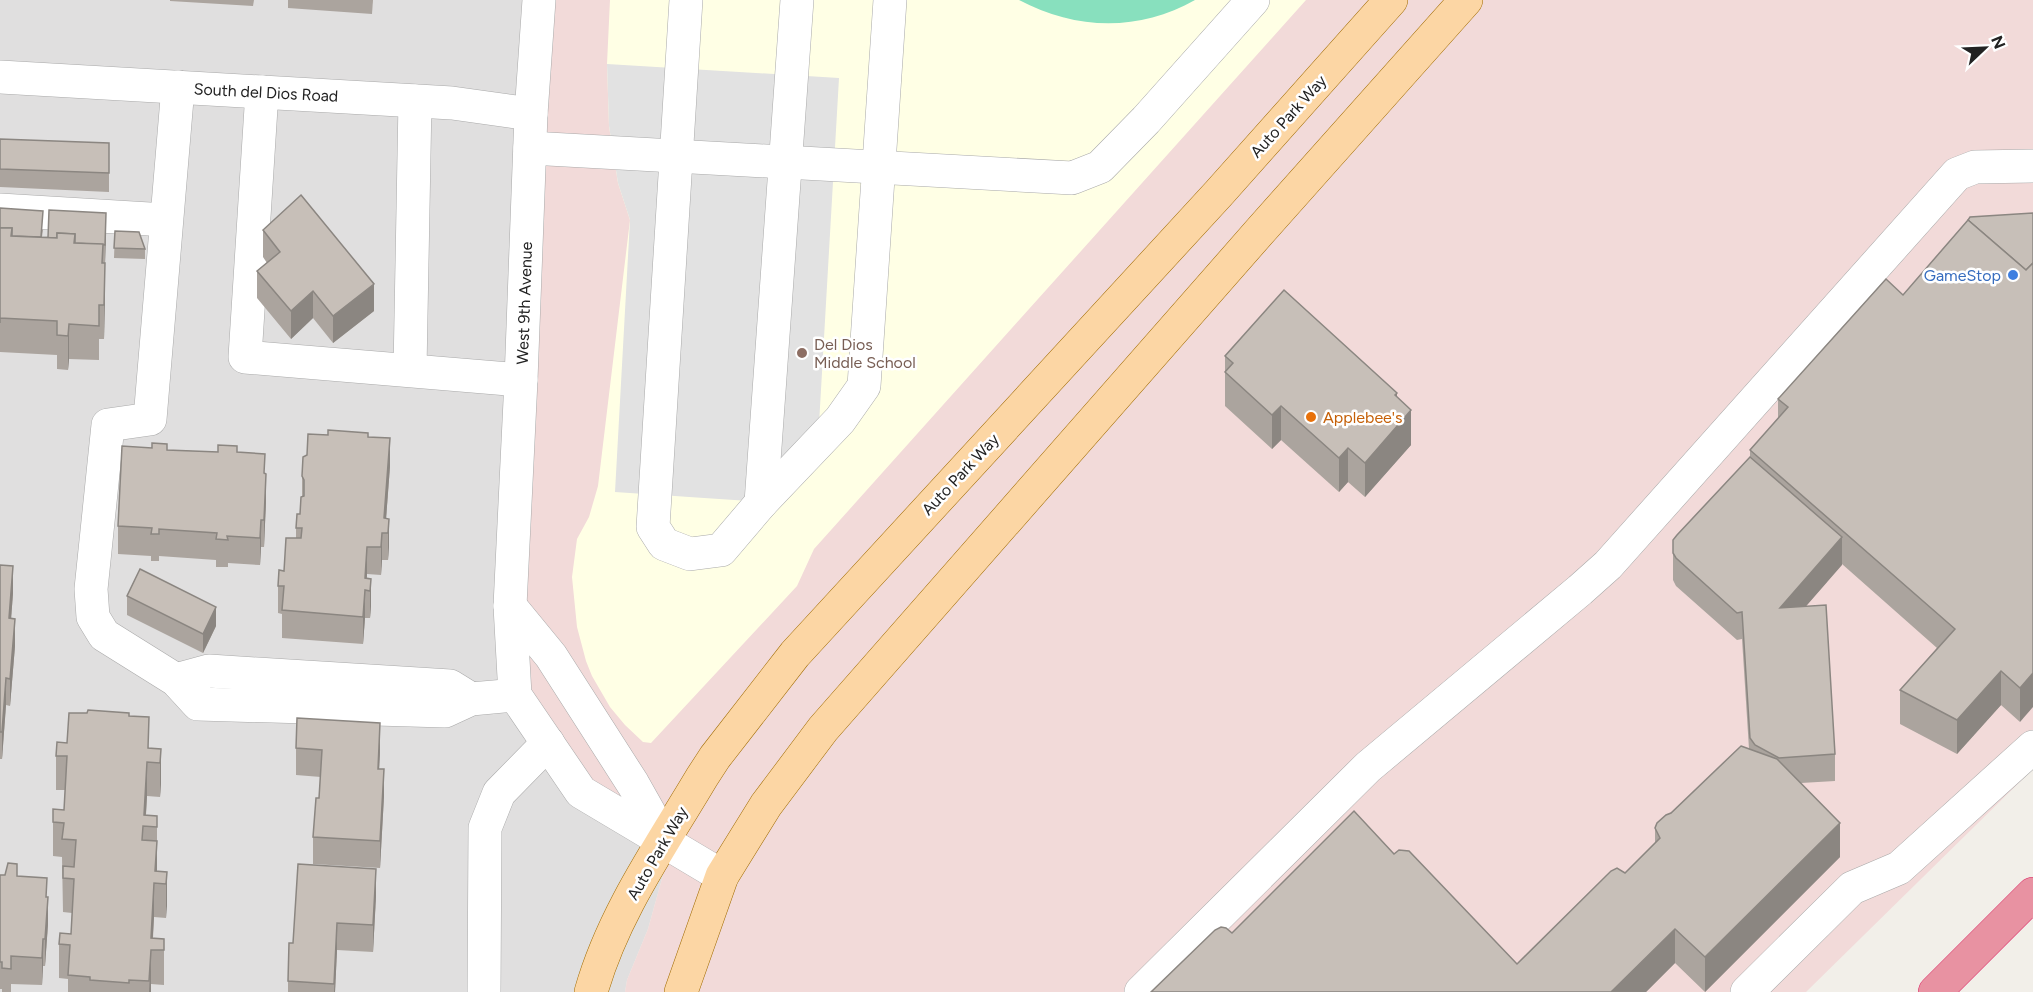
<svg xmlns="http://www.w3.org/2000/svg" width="2033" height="992" font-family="Figtree,sans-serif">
<rect width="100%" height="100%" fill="#f2efe9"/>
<!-- residential -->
<path fill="#e0dfdf" d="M0 0H539L664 841 663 875 648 929 627 980 625 992H0Z"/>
<!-- commercial -->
<path fill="#f2dad9" d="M539 0H2033V769L1806 992H625L627 980 648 929 663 875 664 841 613 810 515 695Z"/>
<!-- education -->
<path fill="#ffffe5" d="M610 0H1306L814 549 797 586 651 743 643 742 625 725 610 707 592 676 586 661 577 627 572 577 577 539 589 517 598 486 630 220 618 183 609 126 607 64Z"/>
<!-- pitch -->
<path fill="#88e0be" d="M1019 0H1195C1139 32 1075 30 1019 0Z"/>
<!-- parking -->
<path fill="#e2e2e2" d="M607 64 839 78 817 459 777 503 615 492 630 220 618 183 609 126Z"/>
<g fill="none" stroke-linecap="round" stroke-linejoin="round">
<defs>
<g id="minor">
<path d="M539 0 531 114 521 380 510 606 515 695 581 792 722 876"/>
<path d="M686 0 653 527 664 544 690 554 721 550 761 503 840 420 864 386 890 0"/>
<path d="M0 77 452 103 531 114"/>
<path d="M178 87 150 419 108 425 91 589 93 617 104 635 176 680 198 704 445 711 471 699 515 695"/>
<path d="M262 92 245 357 521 380"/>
<path d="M530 148 1072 178 1100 167 1146 120 1253 0"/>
<path d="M0 210 166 220"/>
<path d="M410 370 415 101"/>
<path d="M761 503 797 0"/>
<path d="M510 606 551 656 633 784 664 839"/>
<path d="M176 680 209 671 450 686 471 699"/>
<path d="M484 992 485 828 499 793 548 743"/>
<path d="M1141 992 1368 767 1580 590 1608 565 1957 174 1975 167 2033 166"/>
<path d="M1747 992 1852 888 1899 868 2033 747"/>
</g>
<g id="major">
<path d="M591 992C613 914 661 846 702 777L715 757 795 654 1219 193 1391 0"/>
<path d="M681 992 722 876 766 805 823 729 1261 230 1466 0"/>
</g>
<path id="highway" d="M1935 992 2033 894"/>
</defs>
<!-- minor casing -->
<use href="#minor" stroke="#a9a9a9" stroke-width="34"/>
<!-- major casing -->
<use href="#major" stroke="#a06b00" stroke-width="34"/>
<!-- highway casing -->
<use href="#highway" stroke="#dc2a67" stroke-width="34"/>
<!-- minor -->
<use href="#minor" stroke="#fff" stroke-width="33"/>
<!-- major -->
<use href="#major" stroke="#fcd6a4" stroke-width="33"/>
<!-- highway -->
<use href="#highway" stroke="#e892a2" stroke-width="33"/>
</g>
<!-- wall -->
<g fill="#aba49e">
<path d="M170 0H254L253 6 170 1Z"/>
<path d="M288 0H373L372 14 288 8Z"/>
<path d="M0 139 109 162V192L0 187Z"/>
<path d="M0 208 43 230 42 237 106 232 105 263V297L104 339H99V360L69 359 68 370 57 369V355L0 352V357Z"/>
<path d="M2033 213 2020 722 2001 705 1957 754 1900 724V690L1937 648 1842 564 1806 606 1835 754V781L1801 783 1840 857 1705 992 1675 963 1646 992 1232 933 1394 854 1517 964 1625 873 1655 843V828L1671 813 1749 749 1742 639 1737 640 1676 586 1673 580V540L1750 457V450L1778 418V399L1903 295Z"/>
<path d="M263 230 374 311 333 343 313 318 291 339 257 298V271L267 263 263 257Z"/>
<path d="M115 231 145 249V259L114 258Z"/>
<path d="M1225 356 1397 397 1411 445 1365 497 1348 482 1339 492 1281 440 1272 449 1225 406Z"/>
<path d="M368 437 390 466 386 519H389V546L388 560H382L381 575 367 574V578L371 579V606L370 618H365L363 644 282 638V614L278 613V586L296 538V528L300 514 302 497V476Z"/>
<path d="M167 450 218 452 265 474 266 501 264 547H261L260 565 228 563V567H216V560L159 556V561H151V556L118 554V526Z"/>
<path d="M0 565 13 593 11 619 15 646 10 706 6 705 2 759H0Z"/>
<path d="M127 596 216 626 203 653 127 615Z"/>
<path d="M129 716 149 748 161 749V783L160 797 147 796 146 815 157 816V871L167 872 166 918 154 917 153 938 164 939V985L151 984V992H68V979L59 978V944L71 934 72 913 63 912 62 857 53 856V822L64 810 65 790H56V756L67 743Z"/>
<path d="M296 748 380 750 379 769 384 796 380 868 313 864V837L319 798 321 777 296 775Z"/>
<path d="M0 875 17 876 47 897 48 924 45 966H43L42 985 11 984V992H2V989H0Z"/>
<path d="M376 896 373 952 337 950 335 992H288V981L293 943Z"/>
</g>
<!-- shaded-wall -->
<g fill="#8b8681">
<path d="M106 213V232L105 264V245Z"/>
<path d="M105 263V297L104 339V305Z"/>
<path d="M374 284V311L333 343V316Z"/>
<path d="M313 291V318L291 339V311Z"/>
<path d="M69 324V359L68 370V336Z"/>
<path d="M1397 393V426L1411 410V445L1365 497V463L1395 395Z"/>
<path d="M1281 406V440L1272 449V415Z"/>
<path d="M390 438V466L385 533 384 518Z"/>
<path d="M1348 448V482L1339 492V458Z"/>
<path d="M266 474V501L264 547V520Z"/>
<path d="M389 519V546L388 560V533Z"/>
<path d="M261 520V547L260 565V538Z"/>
<path d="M382 533V560L381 575V547Z"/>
<path d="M1842 537V565L1780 636V608Z"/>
<path d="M367 547V574L366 591 365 578Z"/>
<path d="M13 566V593L9 646V618Z"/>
<path d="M371 579V606L370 618V591Z"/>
<path d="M365 590V618L363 644V617Z"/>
<path d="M216 607V626L203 653V634Z"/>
<path d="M15 619V646L10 706V679Z"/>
<path d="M2001 671V705L1957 754V720Z"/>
<path d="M2033 673V707L2020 722V688Z"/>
<path d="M6 678V705L2 759V732Z"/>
<path d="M380 723V750L378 796V769Z"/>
<path d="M161 749V783L160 797V763Z"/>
<path d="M147 762V796L145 827 144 815Z"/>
<path d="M384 769V796L380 868V841Z"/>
<path d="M157 816V875L155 871 157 843Z"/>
<path d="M1840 823V857L1705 992V957Z"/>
<path d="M376 869V896L373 952V925Z"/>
<path d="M167 872V906L166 918V884Z"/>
<path d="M154 883V917L152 950 151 938Z"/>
<path d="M48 897V924L45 966V939Z"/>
<path d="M337 923V950L335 992H334Z"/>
<path d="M1675 929V963L1646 992H1611Z"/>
<path d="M43 939V966L42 985V958Z"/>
<path d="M151 950V992H149Z"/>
</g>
<!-- building -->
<g fill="#c7bfb8" stroke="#8b8681" stroke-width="1.5">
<path d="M0 139 109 143V173L0 169Z"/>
<path d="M301 195 374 284 333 316 313 291 291 311 257 271 280 252 263 230Z"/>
<path d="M0 208 43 211 41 237 12 236V228H0Z"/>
<path d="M49 210 106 213 105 245 75 243V234L57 233V238H48Z"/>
<path d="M2033 213V263L2026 270 1968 220 1970 217Z"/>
<path d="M1968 220 2026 270 2033 263V673L2020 688 2001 671 1957 720 1900 690 1955 629 1750 450 1788 407 1778 399 1886 279 1903 295Z"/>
<path d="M0 228H12L11 236 57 238V233L75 234 74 243 103 244 102 263H105L104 305H99V326L69 324 68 336 57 335V321L0 318V323Z"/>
<path d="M115 231 139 232 145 249 114 248Z"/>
<path d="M1284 290 1397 393 1395 395 1411 410 1365 463 1348 448 1339 458 1281 406 1272 415 1225 372 1233 363 1225 356Z"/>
<path d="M328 430 368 433V437L390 438 384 518 389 519 388 533H382L381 547H367L365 578 371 579 370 591 365 590 363 617 282 610 284 586H278L279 570 284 571 286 538H301L302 528H296L297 514H300L301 497 304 496V480L302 476 303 457 307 455 308 434 328 435Z"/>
<path d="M152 443 167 444V450L218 452V445L237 446V452L265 454 264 473 266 474 264 520H261L260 538 227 536 228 540 216 539 217 533 159 529V534H151L152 528 118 526 122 446 152 448Z"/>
<path d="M1750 457 1842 537 1780 608 1826 605 1835 754 1779 758 1755 745 1750 738 1742 612 1737 613 1676 558 1673 553V540L1677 535Z"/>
<path d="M0 565 13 566 9 618 15 619 10 679 6 678 2 732H0Z"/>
<path d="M140 569 216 607 203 634 127 596Z"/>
<path d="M88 710 129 713V716L149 717 148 748 161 749 160 763 147 762 144 815 157 816V827L143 826 142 840 157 841 155 871 167 872 166 884 154 883 151 938 164 939V950H151L149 981 129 980V983L90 980V977L68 975 70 945 59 944 60 933 71 934 74 879 63 878V866L74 867 76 840 62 839 64 823 53 822V809L64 810 67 756H56L57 742 67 743 69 713H87Z"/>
<path d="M297 718 380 723 378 769H384L380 841 313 837 316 798H319L322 750 296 748Z"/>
<path d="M1741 746 1777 759 1840 823 1705 957 1675 929 1611 992H1151L1215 930 1221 927 1226 928 1232 933 1354 811 1394 854 1399 850 1409 851 1517 964 1611 871 1617 868 1625 873 1660 838 1655 828 1657 823 1666 815 1671 813Z"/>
<path d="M8 863 17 864V876L47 878 46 897H48L45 939H43L42 958 11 956V969L2 968V962H0V875H5Z"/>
<path d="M298 864 376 869 373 925 337 923 334 984 288 981 289 943H293Z"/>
</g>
<!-- markers -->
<circle fill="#3f7fe0" stroke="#fff" stroke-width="2" cx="2013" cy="275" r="6"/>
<circle fill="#8d6e63" stroke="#fff" stroke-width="2" cx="802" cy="353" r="6"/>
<circle fill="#e8710a" stroke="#fff" stroke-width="2" cx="1311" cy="417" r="6"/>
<g text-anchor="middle" stroke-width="5" stroke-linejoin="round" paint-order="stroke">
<!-- street labels -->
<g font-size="16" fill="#222" stroke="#fff">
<text transform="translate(266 92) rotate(3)" y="6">South del Dios Road</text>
<text transform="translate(1288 116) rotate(-48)" y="6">Auto Park Way</text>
<text transform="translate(524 303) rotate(-88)" y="6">West 9th Avenue</text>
<text transform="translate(960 474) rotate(-47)" y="6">Auto Park Way</text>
<text transform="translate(657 853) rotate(-60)" y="6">Auto Park Way</text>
</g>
<!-- shop labels -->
<g font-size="16" fill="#366cbe" stroke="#fff" text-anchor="end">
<text x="2001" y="281">GameStop</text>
</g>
<!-- education labels -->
<g font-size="16" fill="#785e54" stroke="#fff" text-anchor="start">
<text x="814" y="350">Del Dios<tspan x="814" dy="18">Middle School</tspan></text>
</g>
<!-- food labels -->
<g font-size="16" fill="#c56008" stroke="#fff" text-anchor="start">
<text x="1323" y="423">Applebee's</text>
</g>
</g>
<!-- north arrow -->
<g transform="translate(1985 48) rotate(67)" stroke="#ffffff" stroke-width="4.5" paint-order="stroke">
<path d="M0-4.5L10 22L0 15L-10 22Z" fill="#222222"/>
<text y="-9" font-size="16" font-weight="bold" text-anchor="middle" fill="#222222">N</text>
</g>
</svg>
